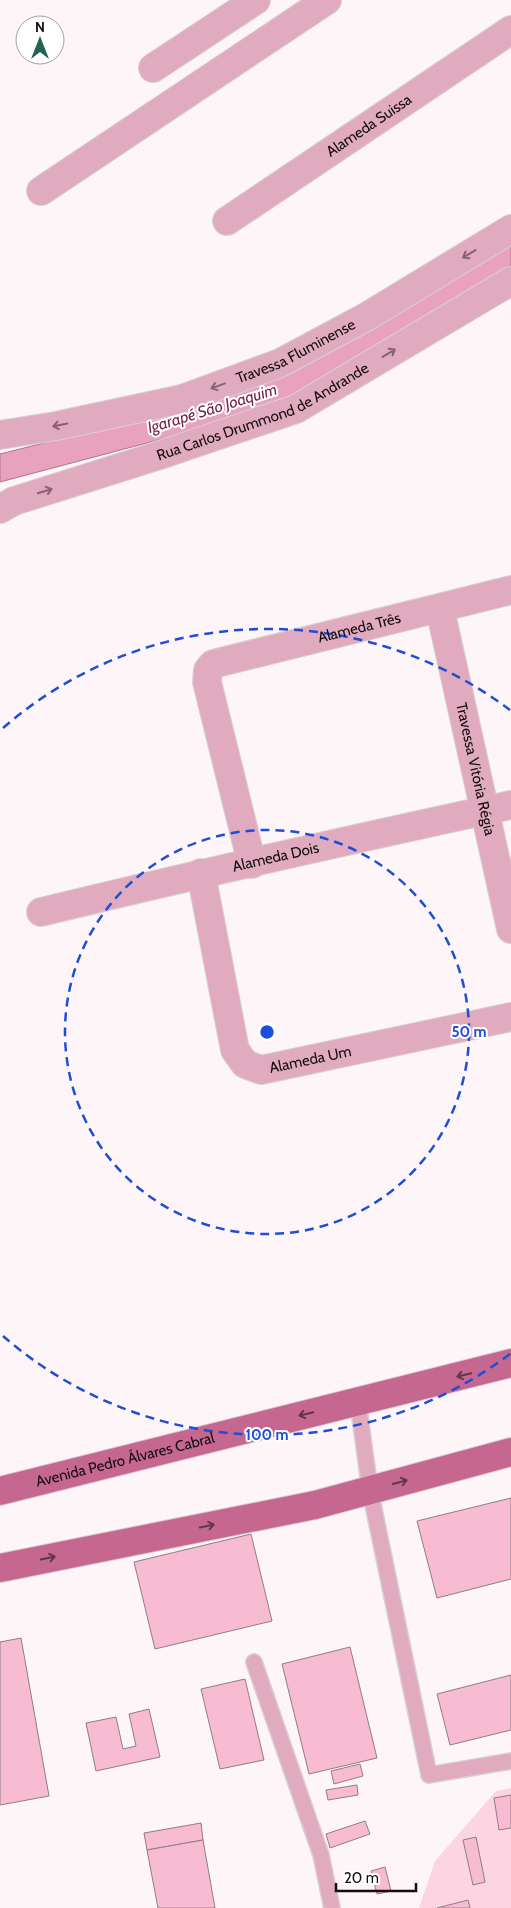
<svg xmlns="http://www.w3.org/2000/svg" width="511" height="1908" font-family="Cabin,sans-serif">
<rect width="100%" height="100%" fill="#fef5f8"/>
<!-- green -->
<path fill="#fcd4e2" d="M511 1788V1908H419L435 1861 496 1791Z"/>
<!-- water -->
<path fill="#e9a2bd" stroke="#a97589" d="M511 237V266L275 409 0 482V454L191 406Z"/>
<!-- building -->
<g fill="#f7bcd2" stroke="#927c84">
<path d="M511 1498V1579L437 1598 417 1521Z"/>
<path d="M251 1534 272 1621 155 1649 134 1562Z"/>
<path d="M21 1638 49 1796 0 1805V1642Z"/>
<path d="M350 1647 377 1758 309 1774 282 1664Z"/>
<path d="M511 1675V1730L450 1745 437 1694Z"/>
<path d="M245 1679 264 1760 220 1769 201 1689Z"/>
<path d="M149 1709 160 1757 96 1771 86 1723 116 1717 123 1749 136 1746 129 1714Z"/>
<path d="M360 1764 363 1776 334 1784 331 1771Z"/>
<path d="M357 1785 358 1795 328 1800 326 1790Z"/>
<path d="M511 1795V1828L499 1830 494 1798Z"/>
<path d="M365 1821 370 1834 330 1848 326 1834Z"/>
<path d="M201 1823 203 1840 147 1850 144 1833Z"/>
<path d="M476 1837 485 1882 473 1885 463 1840Z"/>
<path d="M203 1840 215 1908H158L147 1850Z"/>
<path d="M385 1867 391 1891 377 1894 371 1871Z"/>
<path d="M468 1900 470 1908H437Z"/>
</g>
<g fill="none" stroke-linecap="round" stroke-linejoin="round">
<defs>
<g id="service">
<path d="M358 1402 370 1490 429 1775 511 1761"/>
<path d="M254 1662 321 1855 332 1908"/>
</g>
<g id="minor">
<path d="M153 68 256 0"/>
<path d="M41 191 327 0"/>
<path id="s1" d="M227 221 511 30"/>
<path id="s2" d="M0 435 56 426 182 399 280 363 366 317 511 229"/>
<path id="s3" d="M0 509 14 501 160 455 296 409 511 281"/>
<path id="s4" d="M440 609 511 929"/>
<path id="s5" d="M252 864 207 682 208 670 213 664 511 590"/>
<path id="s6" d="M201 873 235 1050 245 1064 261 1070 511 1017"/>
<path id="s7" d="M41 912C197 874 354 839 511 805"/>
</g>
<g id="primary">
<path id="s8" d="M0 1491 511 1363"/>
<path d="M0 1568 315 1505 511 1452"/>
</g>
</defs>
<!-- service casing -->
<use href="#service" stroke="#d9d0d3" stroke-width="18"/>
<!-- minor casing -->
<use href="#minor" stroke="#d9d0d3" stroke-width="30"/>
<!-- primary casing -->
<use href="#primary" stroke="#d9d0d3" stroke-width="30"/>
<!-- service -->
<use href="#service" stroke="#e1abbf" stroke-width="15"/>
<!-- minor -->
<use href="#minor" stroke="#e1abbf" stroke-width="28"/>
<!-- primary -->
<use href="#primary" stroke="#c6678f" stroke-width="28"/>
</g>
<!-- one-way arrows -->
<defs><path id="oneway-shaft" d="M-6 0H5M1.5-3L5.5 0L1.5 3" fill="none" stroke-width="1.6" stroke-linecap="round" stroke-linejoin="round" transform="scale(1.25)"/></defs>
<g stroke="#856370">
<use href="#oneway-shaft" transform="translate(469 254) rotate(149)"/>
<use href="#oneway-shaft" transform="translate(389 353) rotate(-31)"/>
<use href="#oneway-shaft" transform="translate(218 386) rotate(160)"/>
<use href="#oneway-shaft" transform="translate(60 425) rotate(169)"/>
<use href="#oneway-shaft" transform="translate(45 491) rotate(-17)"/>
</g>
<g stroke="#643549">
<use href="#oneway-shaft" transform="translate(464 1375) rotate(166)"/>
<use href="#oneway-shaft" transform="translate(306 1414) rotate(166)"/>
<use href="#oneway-shaft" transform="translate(400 1482) rotate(-15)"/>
<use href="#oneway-shaft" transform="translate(207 1526) rotate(-11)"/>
<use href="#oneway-shaft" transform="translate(48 1558) rotate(-11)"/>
</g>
<!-- distance rings -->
<g fill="none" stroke="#1d4ed8" stroke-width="2.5" stroke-dasharray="9 6">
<circle cx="267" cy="1032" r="202"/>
<path d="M510 1354A403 403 0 0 1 3 1336M3 728A403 403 0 0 1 510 710"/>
</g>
<g text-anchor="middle" stroke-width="4" stroke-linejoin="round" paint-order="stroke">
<!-- street labels -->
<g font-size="15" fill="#140c0f" stroke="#fff">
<text dy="5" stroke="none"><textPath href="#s1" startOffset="171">Alameda Suissa</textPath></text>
<text dy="5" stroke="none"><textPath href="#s2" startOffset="309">Travessa Fluminense</textPath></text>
<text dy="5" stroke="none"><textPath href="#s3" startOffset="281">Rua Carlos Drummond de Andrande</textPath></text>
<text dy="5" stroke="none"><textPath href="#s5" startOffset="358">Alameda Três</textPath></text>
<text dy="5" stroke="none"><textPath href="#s4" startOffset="164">Travessa Vitória Régia</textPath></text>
<text dy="5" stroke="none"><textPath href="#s7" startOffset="241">Alameda Dois</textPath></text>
<text dy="5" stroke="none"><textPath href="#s6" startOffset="265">Alameda Um</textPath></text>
<text dy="5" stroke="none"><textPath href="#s8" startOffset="129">Avenida Pedro Álvares Cabral</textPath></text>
</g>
<!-- water labels -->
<g font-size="16" font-style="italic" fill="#742249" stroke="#fff">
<text transform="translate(212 408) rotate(-17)" y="6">Igarapé São Joaquim</text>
</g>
</g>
<circle cx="267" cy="1032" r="8" fill="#1d4ed8" stroke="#fff" stroke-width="2.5"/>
<g font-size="15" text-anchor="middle" font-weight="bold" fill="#1d4ed8" stroke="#fff" stroke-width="4" stroke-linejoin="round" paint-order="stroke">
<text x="469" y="1037">50 m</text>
<text x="267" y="1440">100 m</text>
</g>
<!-- north arrow -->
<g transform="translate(40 40)"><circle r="24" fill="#ffffff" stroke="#a19e9f"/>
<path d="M0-4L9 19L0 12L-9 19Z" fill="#216455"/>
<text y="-8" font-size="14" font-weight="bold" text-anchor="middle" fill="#140c0f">N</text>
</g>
<!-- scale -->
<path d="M336 1883v8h80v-8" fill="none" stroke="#140c0f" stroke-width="2.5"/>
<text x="344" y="1883" font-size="15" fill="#140c0f" stroke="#ffffff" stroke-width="4" paint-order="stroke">20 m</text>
</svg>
